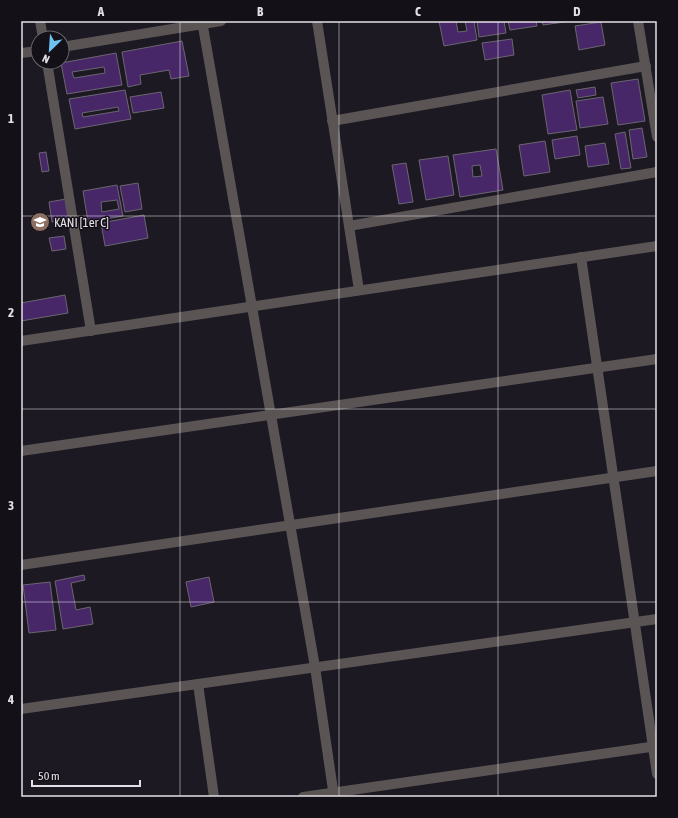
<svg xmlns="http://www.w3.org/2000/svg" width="678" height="818" font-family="'Asap Condensed',sans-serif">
<rect width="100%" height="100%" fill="#1d1922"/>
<!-- building -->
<g fill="#482769" stroke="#6a6670" fill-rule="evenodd">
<path d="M439 21H456L458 32 467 31 465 21H474L477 40 444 46Z"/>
<path d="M477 21H504L506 33 479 37Z"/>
<path d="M508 21H536L537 26 510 30Z"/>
<path d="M542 21H571L543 25Z"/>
<path d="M601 22 605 45 579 50 575 26Z"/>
<path d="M512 39 514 55 485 60 482 43Z"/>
<path d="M182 41 189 76 171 79 169 70 140 75 141 84 128 87 122 52Z"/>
<path d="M116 53 122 85 67 94 61 63ZM104 67 105 73 74 78 72 72Z"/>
<path d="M638 79 645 121 618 125 611 83Z"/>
<path d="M595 87 596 95 578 98 576 90Z"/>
<path d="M125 90 131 119 75 129 69 99ZM118 107 119 111 83 117 82 113Z"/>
<path d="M570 90 577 130 548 134 542 95Z"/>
<path d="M161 92 164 108 133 113 130 97Z"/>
<path d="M603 97 608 124 580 128 576 101Z"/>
<path d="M642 128 647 157 633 159 629 130Z"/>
<path d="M625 132 631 168 621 169 615 134Z"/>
<path d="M577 136 580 155 555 159 552 140Z"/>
<path d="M545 141 550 172 524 176 519 145Z"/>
<path d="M605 143 609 164 588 167 585 146Z"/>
<path d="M496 149 503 190 460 197 453 155ZM480 165 482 176 473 177 472 166Z"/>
<path d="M46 152 49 171 42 172 39 153Z"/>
<path d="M448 156 454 195 426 200 419 160Z"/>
<path d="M406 163 413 202 399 204 392 165Z"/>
<path d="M138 183 142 209 125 212 120 186Z"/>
<path d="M117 185 123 216 88 222 83 191ZM117 200 119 209 102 212 101 202Z"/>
<path d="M66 199 69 219 52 222 49 202Z"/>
<path d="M144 215 148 238 105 246 101 223Z"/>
<path d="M64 236 66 249 52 251 49 238Z"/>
<path d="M65 295 68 313 21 321V303Z"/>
<path d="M84 575 85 580 71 583 76 610 90 607 93 624 63 629 55 581Z"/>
<path d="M209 577 214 602 191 607 186 582Z"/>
<path d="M50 582 56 630 29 633 23 585Z"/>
</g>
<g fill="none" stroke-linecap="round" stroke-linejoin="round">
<!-- minor -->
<g stroke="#5a5455" stroke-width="10">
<path d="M40 21 43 38"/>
<path d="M202 21 315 667 334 797"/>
<path d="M317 21 359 290"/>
<path d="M638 21 657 137"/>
<path d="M62 47 221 21"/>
<path d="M21 53 38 51"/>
<path d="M47 62 91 331"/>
<path d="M332 121 646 66"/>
<path d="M349 226 657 172"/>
<path d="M581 257 657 774"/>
<path d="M21 341 657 246"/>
<path d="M21 451 657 359"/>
<path d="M21 565 657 471"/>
<path d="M198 684 214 797"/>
<path d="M21 709 657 619"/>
<path d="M303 797 657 746"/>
</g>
</g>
<!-- grid -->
<path fill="none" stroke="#e3e0e6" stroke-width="1" stroke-opacity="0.55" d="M180 21V797M339 21V797M498 21V797M21 216H657M21 409H657M21 602H657"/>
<!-- icons -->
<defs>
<symbol id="school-disc" viewBox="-11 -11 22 22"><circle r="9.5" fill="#8d6e63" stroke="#141018"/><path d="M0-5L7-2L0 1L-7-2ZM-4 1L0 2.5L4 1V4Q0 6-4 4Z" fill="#fff"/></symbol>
</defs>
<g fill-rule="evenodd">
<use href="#school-disc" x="29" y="211" width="22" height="22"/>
</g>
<g text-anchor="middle" stroke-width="3" stroke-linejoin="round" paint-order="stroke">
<!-- poi labels -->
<g font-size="13" fill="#e3e0e6" stroke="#141018" text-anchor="start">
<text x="54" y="227">KANI [1er C]</text>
</g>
</g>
<!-- border -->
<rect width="678" height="818" fill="none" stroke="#141018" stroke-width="44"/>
<!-- north arrow -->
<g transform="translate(50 50) rotate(205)"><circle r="19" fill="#141018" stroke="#67636a"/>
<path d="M0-3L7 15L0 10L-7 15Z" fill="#6ec2f3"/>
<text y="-6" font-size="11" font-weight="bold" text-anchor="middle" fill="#e3e0e6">N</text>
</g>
<!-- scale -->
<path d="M32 780v6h108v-6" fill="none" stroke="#e3e0e6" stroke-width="2"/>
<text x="38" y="780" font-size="12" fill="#e3e0e6" stroke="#141018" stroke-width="3" paint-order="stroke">50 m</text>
<rect x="22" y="22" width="634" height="774" fill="none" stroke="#e3e0e6" stroke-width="1.5"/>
<g font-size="13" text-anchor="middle" font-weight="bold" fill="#e3e0e6">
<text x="101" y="16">A</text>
<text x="260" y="16">B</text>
<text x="418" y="16">C</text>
<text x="577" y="16">D</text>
<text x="11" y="123">1</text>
<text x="11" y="317">2</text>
<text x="11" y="510">3</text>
<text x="11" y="704">4</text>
</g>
</svg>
